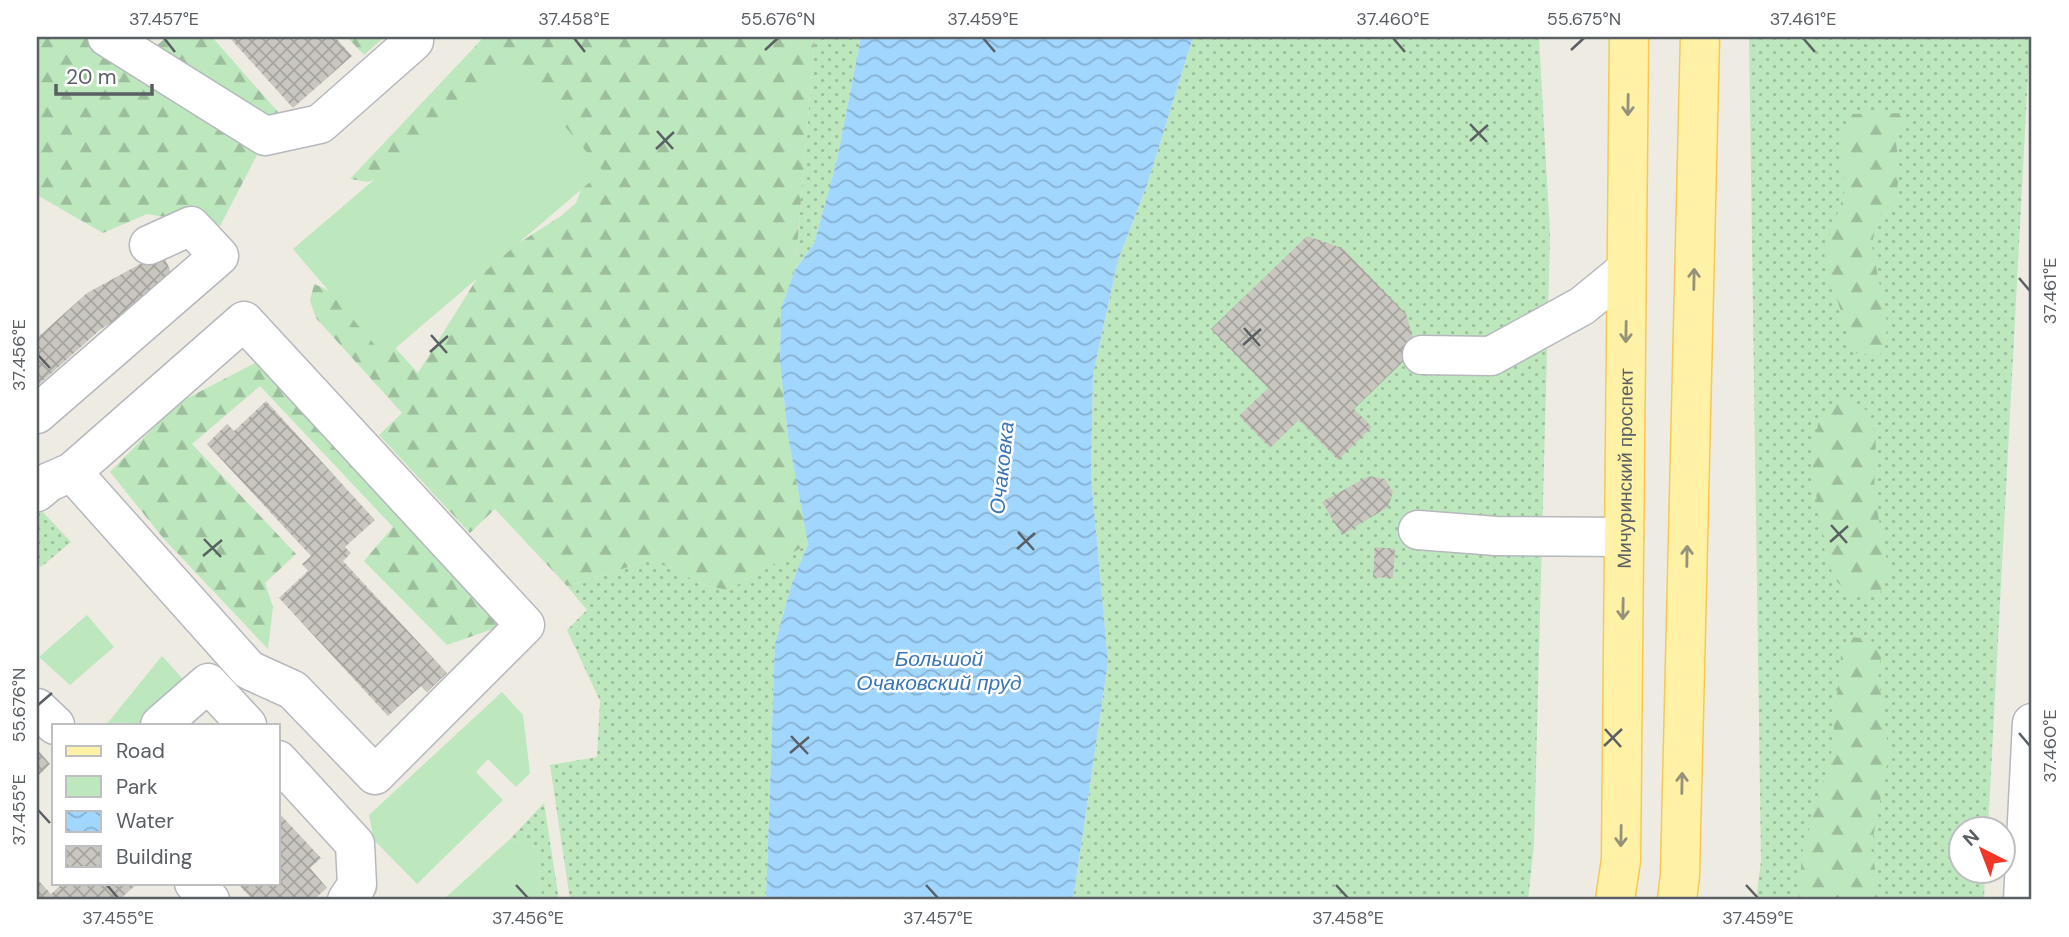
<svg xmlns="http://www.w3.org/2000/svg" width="2069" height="937" font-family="'DM Sans',sans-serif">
<defs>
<pattern id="grass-dots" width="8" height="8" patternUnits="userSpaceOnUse" patternTransform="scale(1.75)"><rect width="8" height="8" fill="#bde7bd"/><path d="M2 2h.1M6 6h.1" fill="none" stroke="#9dbe9d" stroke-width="1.8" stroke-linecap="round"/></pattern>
<pattern id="forest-firs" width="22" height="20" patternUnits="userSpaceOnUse" patternTransform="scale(1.75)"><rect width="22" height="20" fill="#bde7bd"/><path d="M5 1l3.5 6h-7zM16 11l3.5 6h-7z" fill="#9dbe9d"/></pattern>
<pattern id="water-waves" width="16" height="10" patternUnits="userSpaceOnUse" patternTransform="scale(1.75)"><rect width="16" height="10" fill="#a1d6ff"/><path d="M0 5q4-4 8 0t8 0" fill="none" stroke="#86b1d2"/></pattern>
<pattern id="building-cross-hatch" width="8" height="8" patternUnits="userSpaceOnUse" patternTransform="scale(1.75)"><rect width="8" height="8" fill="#c9c6bf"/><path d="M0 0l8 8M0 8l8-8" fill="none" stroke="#a6a49f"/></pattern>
</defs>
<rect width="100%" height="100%" fill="#eeebe2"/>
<!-- grass -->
<g fill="url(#grass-dots)">
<path d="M815 37H861L837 160 814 244 795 270Z"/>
<path d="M1193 37H1539L1550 235 1534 844 1528 900H1073L1108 662 1091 477 1093 374 1118 260 1147 185Z"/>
<path d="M1749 37H2030L1988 828H1960V870L1985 871 1984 900H1756L1761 861Z"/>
<path d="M40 509 71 542 41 567 37 562V513Z"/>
<path d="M808 544 792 583 775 644 766 900H570L550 765 597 757 600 701 567 630 587 610 567 586 648 561 673 568 702 585 728 590Z"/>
<path d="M544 803 559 900H542L537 847 510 839Z"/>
</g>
<!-- forest -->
<g fill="url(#forest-firs)">
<path d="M37 37H147L156 46 167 37H212L279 113 220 226 147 214 103 233 37 195Z"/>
<path d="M347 37H384L364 55Z"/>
<path d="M484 37H815L795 270 781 308 780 362 788 436 808 544 728 590 702 585 673 568 648 561 567 586 495 509 470 533 379 435 402 413 316 318 310 301 314 284C349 297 393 345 418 373L486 264 561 216 576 203 583 185 401 168 368 182 350 179Z"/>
<path d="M1905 113 1896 143 1900 171 1895 200 1876 219 1872 246 1888 327 1880 356 1853 353 1838 302 1827 277 1824 250 1844 195 1842 141 1848 114Z"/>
<path d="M261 360 504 625 447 645 364 561 393 527 260 386 192 444 296 554 265 583 273 607 268 649 164 539 110 472 178 403Z"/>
<path d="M1843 399 1868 411 1876 437 1874 494 1889 572 1879 595 1853 597 1835 580 1825 553 1813 475V447L1820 416Z"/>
<path d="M1851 637 1870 639 1882 654 1878 672 1889 754 1871 848 1881 900H1799L1802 853 1831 756 1841 655Z"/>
</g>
<!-- park -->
<g fill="#bde7bd">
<path d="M511 63 603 171 385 357 293 249Z"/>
<path d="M87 615 114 647 70 685 39 657Z"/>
<path d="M162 656 192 689 149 725H106Z"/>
<path d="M502 692 523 715 530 773 516 787 488 759 476 772 503 800 417 884 374 840 369 815Z"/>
<path d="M510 839 537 847 542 900H443Z"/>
</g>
<!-- water -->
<path fill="url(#water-waves)" d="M861 37H1193L1147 185 1118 260 1093 374 1091 477 1108 662 1073 900H766L775 644 792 583 808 544 788 436 780 362 781 308 795 270 814 244 837 160Z"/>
<!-- building -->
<g fill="url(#building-cross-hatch)">
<path d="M229 37H335L352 56 293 108Z"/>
<path d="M1307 236 1342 248 1406 314 1416 349 1354 409 1372 427 1338 460 1299 420 1270 448 1239 416 1268 388 1211 329Z"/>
<path d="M164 256 176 284 101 329 37 386V338L87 293 153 257Z"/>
<path d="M266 401 375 520 345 547 351 553 343 561 447 673 427 692 421 686 388 716 279 598 308 571 302 564 311 556 207 444 227 424 234 431Z"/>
<path d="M1369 476 1385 479 1393 492 1388 507 1342 535 1322 502Z"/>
<path d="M1375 547 1395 549 1393 578 1373 577Z"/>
<path d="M37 749 50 764 37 777Z"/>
<path d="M278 812 321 858 310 868 327 888 313 900H253L237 883H278Z"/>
<path d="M37 879 51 894 63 883H138L119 900H37Z"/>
</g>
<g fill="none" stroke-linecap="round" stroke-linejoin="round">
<defs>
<g id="minor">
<path d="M107 37 265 136 320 124 414 41 410 37"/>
<path d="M1422 355 1491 356 1582 306 1626 270"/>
<path d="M37 414 219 256 191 226 149 245"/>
<path d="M37 492 49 482 72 472 244 321 525 625 375 775 293 690 249 670 72 472"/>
<path d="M1418 530 1496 536 1624 537"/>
<path d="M37 708 55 725"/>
<path d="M160 725 208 683 247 725"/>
<path d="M278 760 355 844 357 885 347 900"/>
<path d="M194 883 210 900"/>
<path d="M2023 900 2032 723"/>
</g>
<g id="major">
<path id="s1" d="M1615 900 1621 860 1629 37"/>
<path d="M1677 900 1680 875 1700 37"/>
</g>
</defs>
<!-- minor casing -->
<use href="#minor" stroke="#b5b8bd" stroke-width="41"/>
<!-- major casing -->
<use href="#major" stroke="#f7c952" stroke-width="41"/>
<!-- minor -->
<use href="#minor" stroke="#fff" stroke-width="38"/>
<!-- major -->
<use href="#major" stroke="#fff1a6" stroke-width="38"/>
</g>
<!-- one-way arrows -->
<defs><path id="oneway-shaft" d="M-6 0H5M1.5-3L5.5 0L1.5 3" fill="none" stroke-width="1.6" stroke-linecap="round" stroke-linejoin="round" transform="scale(1.75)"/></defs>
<g stroke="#94927b">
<use href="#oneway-shaft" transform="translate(1628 105) rotate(91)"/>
<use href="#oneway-shaft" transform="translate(1694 279) rotate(-89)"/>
<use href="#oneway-shaft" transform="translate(1626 332) rotate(91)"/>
<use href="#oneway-shaft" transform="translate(1687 556) rotate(-89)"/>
<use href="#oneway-shaft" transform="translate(1623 609) rotate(91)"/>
<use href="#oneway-shaft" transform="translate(1682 783) rotate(-89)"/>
<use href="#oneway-shaft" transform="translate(1621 836) rotate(91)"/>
</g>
<!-- ticks -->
<path fill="none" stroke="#5a5f64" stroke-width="2.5" d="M164 38 175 52M574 38 585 52M983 38 995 52M1393 38 1405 52M1803 38 1815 52M765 50 778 38M1571 50 1584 38M1470 124 1487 142M657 131 673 149M1470 141 1488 125M656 149 674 132M2019 278 2030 291M1244 328 1260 346M431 335 447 353M1243 345 1261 329M430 352 448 336M38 355 50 368M1831 525 1847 543M1018 532 1034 550M204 539 221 557M1830 542 1848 526M1017 549 1035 533M203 556 222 540M38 705 52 693M1605 729 1621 747M2019 733 2030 746M791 736 808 754M1604 746 1622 729M790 753 809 737M38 810 50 823M107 885 118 898M516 885 528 898M926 885 938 898M1336 885 1348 898M1746 885 1758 898"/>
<g text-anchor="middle" stroke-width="5" stroke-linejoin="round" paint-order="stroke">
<!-- street labels -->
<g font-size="19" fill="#5a5f64" stroke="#fff">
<text dy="7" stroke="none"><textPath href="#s1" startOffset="432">Мичуринский проспект</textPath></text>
</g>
<!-- water labels -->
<g font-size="21" font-style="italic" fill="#3a76b6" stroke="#fff">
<text transform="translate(1002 468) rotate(-84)" y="7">Очаковка</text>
<text x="939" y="666">Большой<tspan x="939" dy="24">Очаковский пруд</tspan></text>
</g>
</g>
<!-- border -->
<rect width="2069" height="937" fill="none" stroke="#ffffff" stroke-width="77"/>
<!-- legend -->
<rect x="52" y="724" width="228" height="161" fill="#ffffff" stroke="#bdbfc1" stroke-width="2"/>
<rect x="66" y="746" width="35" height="10" fill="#fff1a6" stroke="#bdbfc1" stroke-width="2"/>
<text x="116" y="758" font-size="21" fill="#5a5f64">Road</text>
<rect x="66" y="776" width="35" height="21" fill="#bde7bd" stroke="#bdbfc1" stroke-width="2"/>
<text x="116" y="794" font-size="21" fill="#5a5f64">Park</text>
<rect x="66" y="811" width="35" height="21" fill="url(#water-waves)" stroke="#bdbfc1" stroke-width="2"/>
<text x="116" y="828" font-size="21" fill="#5a5f64">Water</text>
<rect x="66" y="846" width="35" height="21" fill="url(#building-cross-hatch)" stroke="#bdbfc1" stroke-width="2"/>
<text x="116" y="864" font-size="21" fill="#5a5f64">Building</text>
<!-- north arrow -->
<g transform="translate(1982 850) rotate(318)"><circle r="33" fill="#ffffff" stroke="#bdbfc1" stroke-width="2"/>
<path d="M0-5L12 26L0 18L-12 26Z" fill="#f13526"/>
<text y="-10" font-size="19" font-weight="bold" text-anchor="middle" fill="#5a5f64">N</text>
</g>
<!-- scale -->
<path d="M56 84v10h96v-10" fill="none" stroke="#5a5f64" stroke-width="3.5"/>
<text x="66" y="84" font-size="21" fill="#5a5f64" stroke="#ffffff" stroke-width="5" paint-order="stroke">20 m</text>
<rect x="38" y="38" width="1992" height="860" fill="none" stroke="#5a5f64" stroke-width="2.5"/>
<g font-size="18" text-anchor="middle" fill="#5a5f64">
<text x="164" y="25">37.457°E</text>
<text x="574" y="25">37.458°E</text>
<text x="778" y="25">55.676°N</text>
<text x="983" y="25">37.459°E</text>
<text x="1393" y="25">37.460°E</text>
<text x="1584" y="25">55.675°N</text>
<text x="1803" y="25">37.461°E</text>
<text transform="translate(2050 291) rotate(-90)" y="6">37.461°E</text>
<text transform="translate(19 355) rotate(-90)" y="6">37.456°E</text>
<text transform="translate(19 705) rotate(-90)" y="6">55.676°N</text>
<text transform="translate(2050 746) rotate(-90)" y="6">37.460°E</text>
<text transform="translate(19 810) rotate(-90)" y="6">37.455°E</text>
<text x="118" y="924">37.455°E</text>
<text x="528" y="924">37.456°E</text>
<text x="938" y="924">37.457°E</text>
<text x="1348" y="924">37.458°E</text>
<text x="1758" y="924">37.459°E</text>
</g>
</svg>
